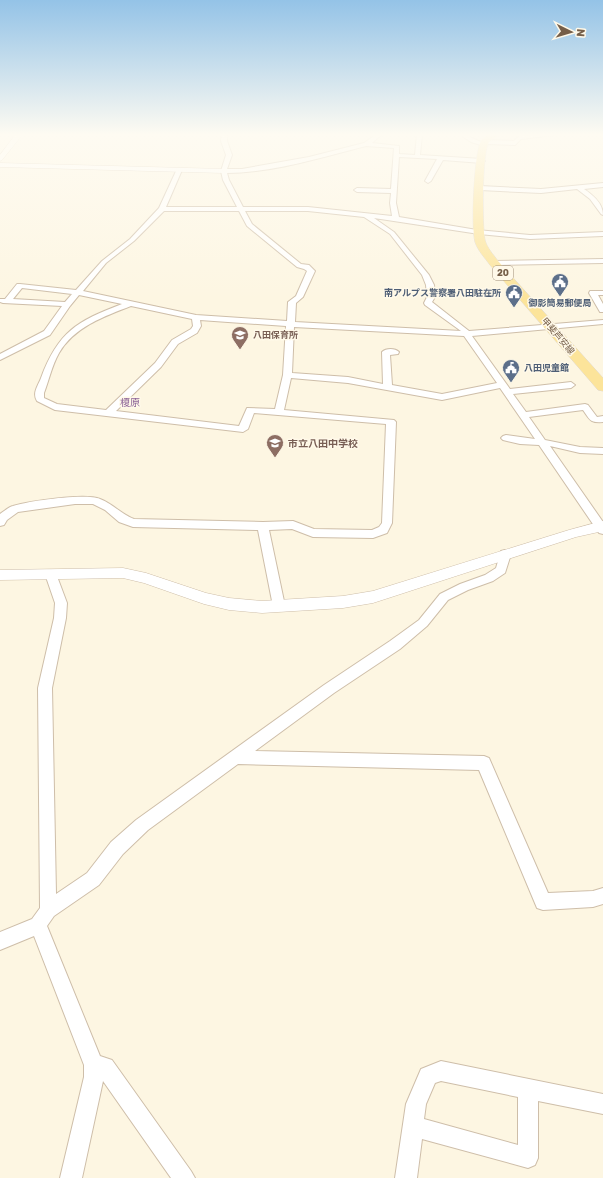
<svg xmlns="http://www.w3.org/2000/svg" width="603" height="1178" font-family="Rubik,'Noto Sans JP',sans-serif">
<rect width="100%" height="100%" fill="#fdf6e2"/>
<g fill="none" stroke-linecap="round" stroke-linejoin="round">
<defs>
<g id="minor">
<path d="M222 134H227V141L232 155 227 169H242L309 157 364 143 377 134H382L372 143 399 146V154L415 155 417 134H422L420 155 482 159 485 161 482 163 443 160 431 181 428 183 425 181 437 159 399 157 396 203 399 217 477 230 530 235 603 232V236L530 239 479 234 374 218 394 232 429 275 434 285 435 297 432 302 469 331 603 320V324L472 336 510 389 571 382 575 385 571 388 513 394 526 412 585 404 588 405 597 417 603 416V422C590 423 590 420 583 410L529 417 545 440 580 447 603 448V454L580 453 550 446 603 522V534L599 533 539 445 520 444 503 440 501 438 503 436 506 435 535 439 500 388 442 400 348 383 291 378 284 410 394 420 396 422 392 523 387 533 373 538 313 537 292 529 269 530 285 606 283 609 279 611 275 609 273 606 258 530 133 527 119 522 105 510 93 504H75L18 512 7 520 4 525 0 526V514C4 511 9 507 13 506 29 501 85 493 100 499 113 504 121 514 134 519L263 522 293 521 314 529 372 530 379 527 382 523 386 424 254 413 248 429 243 432 55 410 37 401C32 393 38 386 41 378 58 332 77 321 122 304L79 295 70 306 50 335 0 360V354L44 331 62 306 3 303 0 302V299H5L17 284H20L76 290 102 261 130 239 159 208 177 169 182 170 166 207H237L223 180 221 171 226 155 221 141ZM366 146 394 148 391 189 357 188 354 190 357 192 391 193 390 203 392 216 308 207H243L229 180 227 173C272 173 323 157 366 146ZM164 211H239L247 226 297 267 304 269 307 271 296 296 288 302 287 321 196 315 83 291 106 263 134 241ZM245 211H308L364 217 390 234 422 275 426 285 427 297 424 303 425 305 461 331 295 322 296 303 303 297 315 271 309 265 301 264 252 224ZM22 288 72 294 65 302 13 299ZM131 306 192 319 193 326 191 329 172 340 155 363 106 410 57 404 44 398V393C49 380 52 365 59 353 74 327 105 316 131 306ZM200 320 286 326 283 375 275 409 247 408 239 426 116 411 161 367 178 344 197 333 201 326ZM294 327 464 336 497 383 442 394 392 385 390 355 398 354 399 352C395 348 386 348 382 352L383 384 348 377 292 373Z"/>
<path d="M459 134C467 134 474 140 482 142L485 140 514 141 521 134H526L525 136 554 135 521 139 515 145 486 144 484 146 471 142Z"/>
<path d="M603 183V187L584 189C593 195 603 203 603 215L601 214 590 199 577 189 541 193 480 190 477 188 480 186 541 189Z"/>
<path d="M603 259V263L494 265 490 263 494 261Z"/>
<path d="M590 291H603V295H598L603 304V312H600L589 293Z"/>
<path d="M505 550 509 551 511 554 505 573 493 581 468 590 448 600 427 626 400 649 334 693 255 751 484 756 489 758 548 893 593 891 603 888V904L593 907 543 910 537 908 479 770 238 764 148 830 123 854 99 885 54 916 47 926 100 1056 112 1060 191 1171 195 1178H171L103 1081 82 1178H60L84 1077V1065L34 936 0 950V932L32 919 40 908 38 688 54 618 55 603 45 574 47 571 51 570 55 571 67 603 66 618 52 688 56 894 87 873 111 842 136 820 324 685 390 641 419 620 440 594 460 584 485 575 496 568 501 551Z"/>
<path d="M441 1061 603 1094V1114L538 1101V1158L535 1165 528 1168 422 1139 417 1178H395L406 1104 421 1069ZM441 1081 518 1097V1145L424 1119 426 1104 435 1083Z"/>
</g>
<g id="tertiary">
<path d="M16 134H23L2 160 0 161V155Z"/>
<path d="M0 163 224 169 228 171 224 173 0 167Z"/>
<path d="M603 521V531L576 537 373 603 343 608 262 613 229 610 204 604 144 583 123 578 0 580V570L123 568 146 573 206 593 229 598 262 601 343 596 373 591 569 530Z"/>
</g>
<path id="primary" d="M489 134H499C496 137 492 139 489 142 482 152 482 226 485 240 487 248 493 254 498 261L603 378V391L598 390 490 265C485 258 478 251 475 242 471 227 474 158 480 143 482 139 485 137 489 134Z"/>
</defs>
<!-- minor casing -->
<use href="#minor" stroke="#cebea9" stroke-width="2"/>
<!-- tertiary casing -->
<use href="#tertiary" stroke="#cebea9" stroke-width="1"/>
<!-- primary casing -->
<use href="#primary" stroke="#ded8d3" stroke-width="1"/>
<!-- minor -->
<use href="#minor" fill="#fff" fill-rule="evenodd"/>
<!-- tertiary -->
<use href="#tertiary" fill="#fff" fill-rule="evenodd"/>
<!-- primary -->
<use href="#primary" fill="#fce49a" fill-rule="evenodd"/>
</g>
<!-- sky -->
<linearGradient id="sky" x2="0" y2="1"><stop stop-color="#94c3e7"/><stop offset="0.45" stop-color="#fefbf2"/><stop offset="1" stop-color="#fefbf2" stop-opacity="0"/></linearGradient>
<rect width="603" height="299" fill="url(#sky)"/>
<!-- icons -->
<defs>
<symbol id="civic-pin" viewBox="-11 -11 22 30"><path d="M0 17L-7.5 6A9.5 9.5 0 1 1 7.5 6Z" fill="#5c6f8a" stroke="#fff9e9"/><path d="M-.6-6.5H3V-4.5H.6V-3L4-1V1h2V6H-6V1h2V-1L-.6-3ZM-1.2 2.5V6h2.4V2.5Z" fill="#fff"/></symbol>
<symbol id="school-pin" viewBox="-11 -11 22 30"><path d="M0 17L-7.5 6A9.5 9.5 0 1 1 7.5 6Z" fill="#8d6e63" stroke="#fff9e9"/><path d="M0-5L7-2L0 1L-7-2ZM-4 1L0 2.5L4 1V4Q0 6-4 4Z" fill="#fff"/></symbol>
</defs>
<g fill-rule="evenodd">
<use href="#civic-pin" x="550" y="272" width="20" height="27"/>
<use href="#civic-pin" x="504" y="283" width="20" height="27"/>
<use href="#school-pin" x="230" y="325" width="20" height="27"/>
<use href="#civic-pin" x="501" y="358" width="20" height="27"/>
<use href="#school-pin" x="265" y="433" width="20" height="27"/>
</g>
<g text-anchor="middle" stroke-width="3" stroke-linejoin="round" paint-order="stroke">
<!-- shield labels -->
<rect fill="#fff9e9" stroke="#9e8c78" stroke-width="1" x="493" y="266" width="20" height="14" rx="3"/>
<g font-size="9" font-weight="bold" fill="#755e48">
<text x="503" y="276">20</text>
</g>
<!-- far-service labels -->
<g font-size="9" font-weight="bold" fill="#4e5e75" stroke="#fff9e9" text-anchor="end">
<text x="501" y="296">南アルプス警察署八田駐在所</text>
<text x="560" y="306" text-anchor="middle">御影簡易郵便局</text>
<text x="524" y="371" text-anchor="start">八田児童館</text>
</g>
<!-- far-education labels -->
<g font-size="9" font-weight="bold" fill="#785e54" stroke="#fff9e9" text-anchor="start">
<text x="253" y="338">八田保育所</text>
</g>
<!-- far-street labels -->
<g font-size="9" fill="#755e48" stroke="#fff9e9">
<text transform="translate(558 336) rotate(49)" y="3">甲斐芦安線</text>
</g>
<!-- far-quarter labels -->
<g font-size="10" fill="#8d6498" stroke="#fff9e9">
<text x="130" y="406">榎原</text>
</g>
<!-- education labels -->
<g font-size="10" font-weight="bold" fill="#785e54" stroke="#fff9e9" text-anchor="start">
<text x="288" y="447">市立八田中学校</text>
</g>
</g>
<!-- north arrow -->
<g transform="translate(571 32) rotate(95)" stroke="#fff9e9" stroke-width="3" paint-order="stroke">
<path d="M0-3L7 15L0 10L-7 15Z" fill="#755e48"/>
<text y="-6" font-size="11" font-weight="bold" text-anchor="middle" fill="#755e48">N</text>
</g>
</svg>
